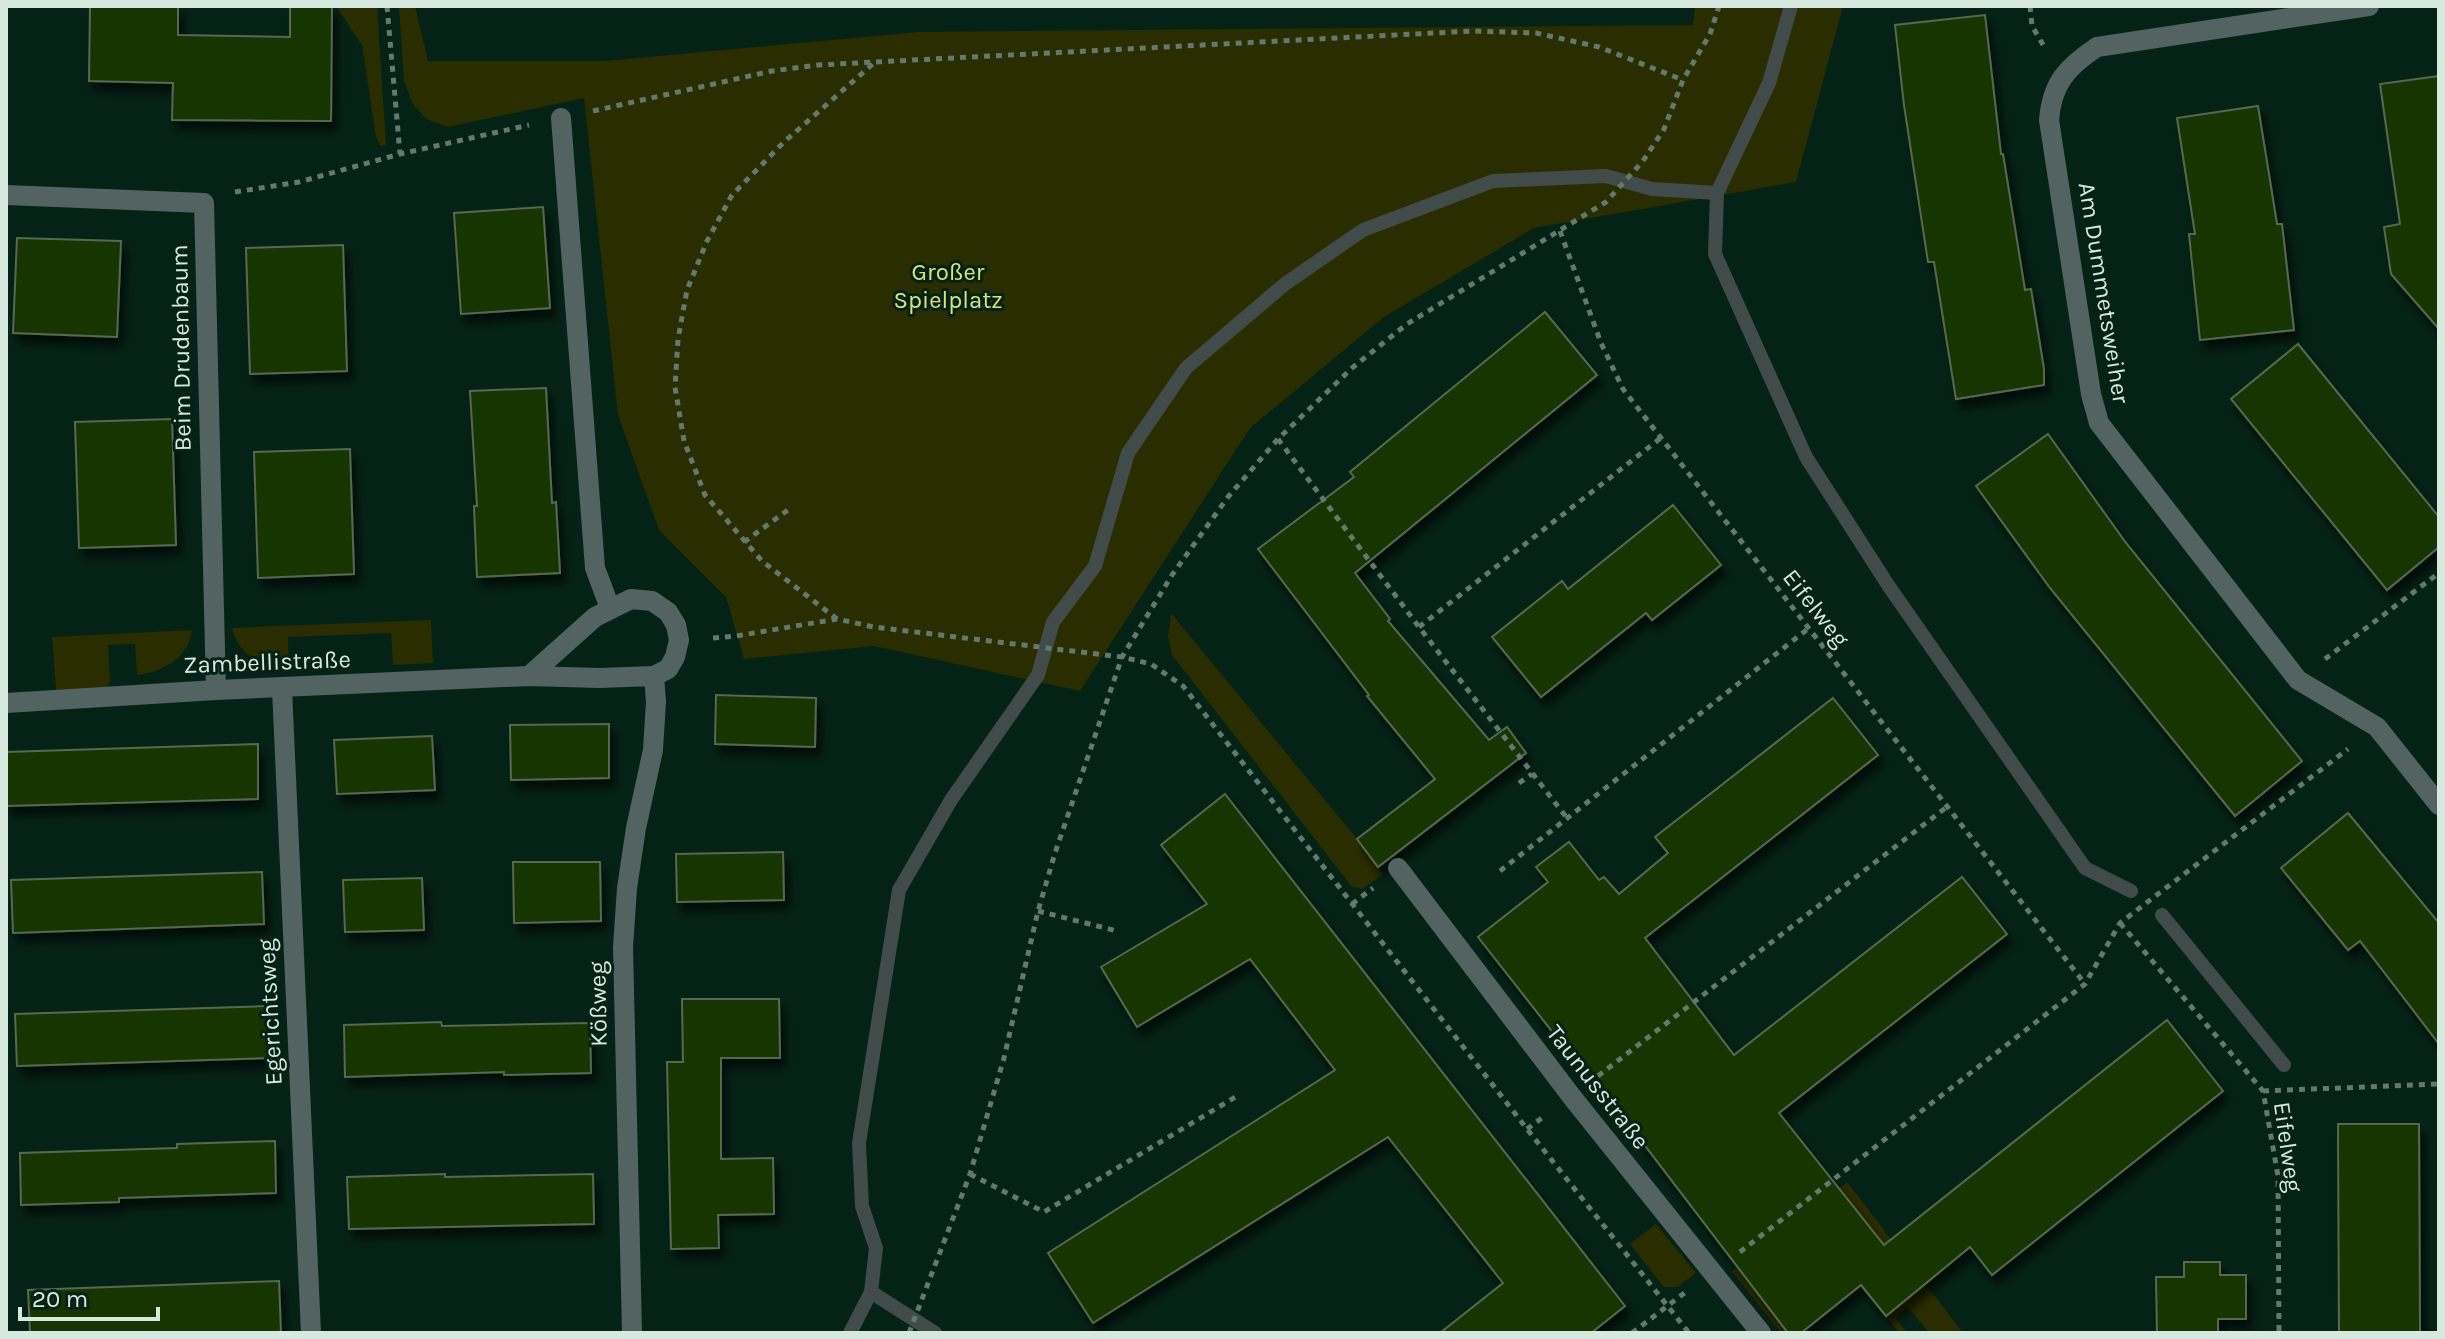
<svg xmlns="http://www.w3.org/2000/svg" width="2445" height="1339" font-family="Karla,sans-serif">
<defs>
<filter id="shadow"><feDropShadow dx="5" dy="9" stdDeviation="4" flood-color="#0009"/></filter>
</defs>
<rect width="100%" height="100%" fill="#052216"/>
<!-- green -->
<g fill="#2a2d00">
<path d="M336 6H377L386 145 380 146 376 137 362 45Z"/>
<path d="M399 6H415L428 61H605L918 32 1693 25 1695 6H1843L1796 182 1534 228 1384 317 1250 428 1080 691 874 646 744 659 726 597 659 530 618 415 584 98 448 127 426 119 413 104 404 81Z"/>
<path d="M1171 613 1357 839 1383 874 1363 889 1352 887 1172 655 1168 637Z"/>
<path d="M431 620 433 663 393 665 391 633 288 637 289 669C262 666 239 656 232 628Z"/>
<path d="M192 630C189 658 162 672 137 675L135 644 108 645 110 681 107 688 60 693 56 689 52 637Z"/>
<path d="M1847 1182 1963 1333H1929L1908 1307 1896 1318 1907 1333H1899L1886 1316 1920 1287 1855 1209 1753 1288 1788 1333H1781L1732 1271Z"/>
<path d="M1656 1224 1696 1273 1677 1287H1664L1630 1244Z"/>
</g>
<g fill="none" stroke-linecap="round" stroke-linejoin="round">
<!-- stream -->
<g stroke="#404b4a" stroke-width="14">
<path d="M1791 6 1769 83 1717 193 1715 254 1806 457 1888 585 2085 868 2131 891"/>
<path d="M2162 915 2284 1065"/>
<path d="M871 1292 935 1333"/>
<path d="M850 1333 871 1292 876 1248 862 1206 859 1143 899 890 951 800 1038 675 1053 622 1095 566 1128 453 1186 368 1285 284 1363 230 1493 181 1606 176 1652 189 1717 193"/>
</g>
</g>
<!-- building -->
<g fill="#133406" stroke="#566850" stroke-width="2" filter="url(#shadow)">
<path d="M90 6 178 7V35L290 37V6H332L331 121 172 120 173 83 89 81Z"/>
<path d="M1985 15 2001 154H2003L2025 290 2031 289 2044 369V385L1956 399 1934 262H1928L1904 105 1895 25Z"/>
<path d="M2439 76V329L2391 274 2384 227 2400 224 2380 84Z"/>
<path d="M2258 106 2277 224H2282L2294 330 2200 340 2189 234H2195L2177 118Z"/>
<path d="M543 207 550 308 461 314 454 213Z"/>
<path d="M17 238 121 241 117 337 13 333Z"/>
<path d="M343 245 347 371 250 374 246 248Z"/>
<path d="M1545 312 1597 375 1355 573 1390 619 1388 621 1489 740 1507 727 1526 753 1378 867 1357 839 1435 779 1367 696 1369 695 1258 549 1354 477 1350 472Z"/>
<path d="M2298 344 2439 517V547L2387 590 2231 399Z"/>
<path d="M546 388 552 503 556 502 560 573 477 577 474 506H477L470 391Z"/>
<path d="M172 419 176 545 79 548 75 422Z"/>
<path d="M2048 434 2126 543 2302 761 2235 816 2050 588 1976 486Z"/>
<path d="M350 449 354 574 258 578 254 452Z"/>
<path d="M1673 505 1721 565 1652 620 1646 613 1541 697 1492 637 1562 581 1568 589Z"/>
<path d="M716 695 816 698 815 747 715 744Z"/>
<path d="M1833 698 1878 755 1645 938 1734 1055 1962 877 2007 934 1779 1113 1884 1245 2167 1020 2223 1091 1992 1275 1970 1247 1886 1316 1861 1285 1801 1333H1788L1636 1134 1587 1076 1478 937 1548 882 1536 867 1569 842 1599 880 1604 877 1619 894 1668 853 1655 837Z"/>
<path d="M609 724V778L511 780 510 725Z"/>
<path d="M432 736 435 790 337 794 334 740Z"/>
<path d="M258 744V799L6 806V752Z"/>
<path d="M1225 794 1625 1306 1591 1333H1440L1503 1283 1388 1137 1093 1323 1048 1253 1335 1070 1250 959 1137 1027 1101 967 1207 904 1161 845Z"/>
<path d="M2348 813 2439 923V1044L2360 941 2348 950 2281 868Z"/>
<path d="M783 852 784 900 677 902 676 854Z"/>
<path d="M513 862H600L601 921 514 923Z"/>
<path d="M262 872 264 924 13 933 11 880Z"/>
<path d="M422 878 424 930 345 932 343 880Z"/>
<path d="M682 999H779L780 1058H721V1159L773 1158 774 1214 718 1215 719 1248 671 1249 667 1062H683Z"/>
<path d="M268 1006 270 1058 17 1066 15 1014Z"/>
<path d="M441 1022 442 1026 590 1023 591 1073 504 1075V1072L345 1077 344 1025Z"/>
<path d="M2338 1124H2419L2420 1333H2339Z"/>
<path d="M275 1141 276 1193 119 1198V1202L21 1205 20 1153 177 1148V1144Z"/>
<path d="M445 1174V1177L593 1174 594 1224 349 1229 347 1177Z"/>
<path d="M2184 1262H2220V1275H2246V1319H2218V1333H2157L2156 1277H2184Z"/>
<path d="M279 1281 281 1333H30L28 1290Z"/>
</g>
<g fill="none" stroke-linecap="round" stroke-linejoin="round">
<!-- path -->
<g stroke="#62796e" stroke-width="5" stroke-dasharray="6 6" stroke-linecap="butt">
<path d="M387 6 400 154"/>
<path d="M2030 6 2032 26 2045 48"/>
<path d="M593 111 772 71 818 65 1472 31 1536 33 1599 47 1683 80"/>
<path d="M235 192 299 182 400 154 529 125"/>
<path d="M1560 231 1601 343 1623 389 2085 984"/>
<path d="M1278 439 1419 627 1567 818"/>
<path d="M744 542 792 507"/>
<path d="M837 619 762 561 705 495 684 441 675 387 678 339 687 290 707 241 732 195 784 142 875 62"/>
<path d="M1419 627 1662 437"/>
<path d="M713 638 736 636 837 619 874 627 1122 657 1151 664 1183 686 1527 1129 1689 1333"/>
<path d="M2325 659 2439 573"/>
<path d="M1519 783 1532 774"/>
<path d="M1500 871 1809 628"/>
<path d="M1352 904 1373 888"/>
<path d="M1038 911 1117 931"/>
<path d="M2120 923 2263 1091 2278 1176 2279 1333"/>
<path d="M1598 1076 1948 806"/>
<path d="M2263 1091 2439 1084"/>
<path d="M1527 1129 1546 1115"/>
<path d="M970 1174 1044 1212 1237 1096"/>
<path d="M1740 1252 2085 984 2120 923 2348 749"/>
<path d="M909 1333 970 1174 1004 1058 1038 911 1055 853 1122 657 1172 575 1228 497 1278 439 1352 368 1407 324 1606 202 1643 161 1664 129 1683 80 1710 34 1719 6"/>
<path d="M1632 1333 1687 1291"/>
</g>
<!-- service -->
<path stroke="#536361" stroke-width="20" d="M1398 868 1572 1097 1761 1333"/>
<!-- minor -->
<g stroke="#536361" stroke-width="20">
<path d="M2369 6 2097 47C2067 67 2052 83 2049 120L2091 394 2099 423 2298 680 2377 727 2439 805"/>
<path d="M561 118 595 568 610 608"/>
<path d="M6 195 204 203 216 690"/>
<path d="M282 689 311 1333"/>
<path d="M6 703 216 690 529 676 599 678 654 676 668 669 675 657 679 640 676 625 668 612 652 601 631 599 595 617 529 676"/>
<path d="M632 1333 623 947 627 888 636 828 653 750 656 702 654 676"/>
</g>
</g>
<g text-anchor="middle" stroke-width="6" stroke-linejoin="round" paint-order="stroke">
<!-- park labels -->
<g font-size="24" fill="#d8e379" stroke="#052216">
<text x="948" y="280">Großer<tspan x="948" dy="28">Spielplatz</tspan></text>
</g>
<!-- street labels -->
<g font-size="24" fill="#d7e8de" stroke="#052216">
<text transform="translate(2104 293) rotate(81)" y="8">Am Dummetsweiher</text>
<text transform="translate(181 348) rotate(-91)" y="8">Beim Drudenbaum</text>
<text transform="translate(1816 608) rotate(52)" y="8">Eifelweg</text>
<text transform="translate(267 662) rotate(-2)" y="8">Zambellistraße</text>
<text transform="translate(598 1004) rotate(-91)" y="8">Kößweg</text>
<text transform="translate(270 1012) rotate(-93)" y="8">Egerichtsweg</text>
<text transform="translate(1598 1087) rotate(52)" y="8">Taunusstraße</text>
<text transform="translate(2288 1147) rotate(82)" y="8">Eifelweg</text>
</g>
</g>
<!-- border -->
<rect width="2445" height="1339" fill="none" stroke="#d7e8de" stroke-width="16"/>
<!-- scale -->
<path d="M20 1307v12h138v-12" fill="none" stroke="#d7e8de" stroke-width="4"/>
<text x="32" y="1307" font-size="24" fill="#d7e8de" stroke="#052216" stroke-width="6" paint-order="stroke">20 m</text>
</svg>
